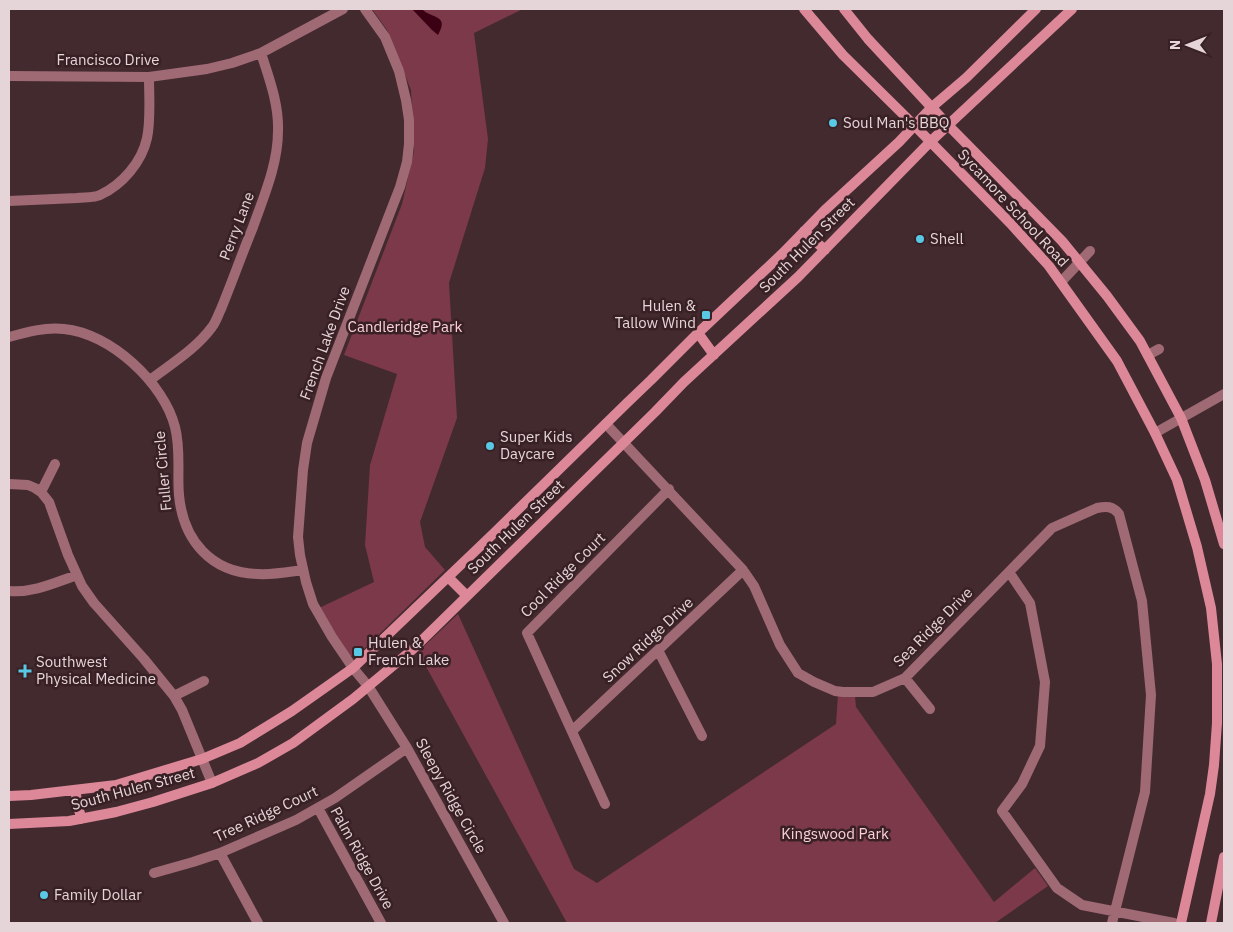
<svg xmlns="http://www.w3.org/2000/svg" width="1233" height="932" font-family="'IBM Plex Sans',sans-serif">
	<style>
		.green { fill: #7b3949 }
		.water { fill: #3b0014 }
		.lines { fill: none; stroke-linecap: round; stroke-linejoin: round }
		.street { stroke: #9f6a74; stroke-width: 10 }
		.secondary { stroke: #dc8899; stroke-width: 10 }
		.poi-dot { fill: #59c8e4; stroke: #382025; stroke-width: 2 }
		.labels { text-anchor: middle; stroke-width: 5; stroke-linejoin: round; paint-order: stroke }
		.street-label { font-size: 15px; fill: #e6d5d8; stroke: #382025 }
		.poi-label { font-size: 15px; fill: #e6d5d8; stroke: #382025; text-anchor: start }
		.park-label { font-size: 15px; fill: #fcd1d8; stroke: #382025 }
	</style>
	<rect width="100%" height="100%" fill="#432a2f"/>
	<path class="green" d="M 372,9 L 523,9 L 474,33 L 488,139 L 485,168 L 449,283 L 457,418 L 420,522 L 425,547 L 445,570 L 357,656 L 349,656 L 319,608 L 374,582 L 365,545 L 370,465 L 397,374 L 344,355 L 402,204 L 414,151 L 411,90 L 387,30 Z
		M 458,614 L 574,869 L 597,883 L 836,724 L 838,694 L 855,696 L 856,707 L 994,902 L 1035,868 L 1048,886 L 995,923 L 567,923 L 418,652 Z"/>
	<path class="water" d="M 412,9 L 422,9 C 431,19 450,14 438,35 L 432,30 Z"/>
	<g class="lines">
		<path class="street" d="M 365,9 L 385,37 L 399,71 L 406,100 L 409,120 L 409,144 L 407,162 L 400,187 L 326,378 L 307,443 L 303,470 L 298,537 L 300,555 L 306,582 L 313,604 L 332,637 L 353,668 L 368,686 L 407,748 L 504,923
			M 9,76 L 149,77 L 207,69 L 232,63 L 261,53 L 343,9
			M 9,201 C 32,200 54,199 77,198 C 84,197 94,198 100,195 C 122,185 142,162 147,138 C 151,120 149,96 149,77
			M 1061,282 L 1090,251
			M 9,337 C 27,332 45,327 64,329 C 110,333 164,383 175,427 C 181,450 177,472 179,495 C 183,540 211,573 258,574 C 273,575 288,572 303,570
			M 1148,355 L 1159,349
			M 150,380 C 171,364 196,349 212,327 C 216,322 218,315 221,309 C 232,282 242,254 253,227 C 264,196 278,164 278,131 C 279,104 269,78 261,53
			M 606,424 L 743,570 L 754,586 L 780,645 L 798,673 L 814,682 L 835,691 L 843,692 L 873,692 L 905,678 L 1052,528 L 1097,508 C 1106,506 1113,506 1119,514 L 1142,601 L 1151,695 L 1145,792 L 1112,923
			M 1155,433 L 1224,394
			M 9,484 L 28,485 L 35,488 L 41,492 L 49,502 L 68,555 L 82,586 L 94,603 L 144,659 L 174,696 L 182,710 L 212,783
			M 41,492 L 55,464
			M 1009,572 L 1030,603 L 1045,682 L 1040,746 L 1022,784 L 1002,811 L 1057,888 L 1082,905 L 1174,923
			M 9,591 C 33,593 54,583 77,575
			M 658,650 L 702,736
			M 905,678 L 930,709
			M 174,696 L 204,681
			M 572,731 L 743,570
			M 605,804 L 527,633 L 669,489
			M 318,808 L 381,923
			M 220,853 L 258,923
			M 154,873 L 193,862 L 220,853 L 296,820 L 335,798 L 407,748"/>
		<path class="secondary" d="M 804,9 L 843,55 L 915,126 L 1010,223 L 1049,266 L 1117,361 L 1155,433 L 1177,480 L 1197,547 L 1211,608 L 1217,664 L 1217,723 L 1214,765 L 1210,794 L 1181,923
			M 844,9 L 868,39 L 948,125 L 1062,241 L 1107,296 L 1140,341 L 1181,418 L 1205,480 L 1224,544
			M 804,231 L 825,250
			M 698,333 L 714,355
			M 448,577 L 467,596
			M 75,790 L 81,819
			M 9,796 L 31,795 L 116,785 L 202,759 L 240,743 L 292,711 L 353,668 L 493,534 L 628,402 L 651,380 L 698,333 L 783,253 L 825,210 L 899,142 L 932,107 L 966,78 L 1036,9
			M 9,824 L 69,821 L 116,812 L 153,802 L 212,783 L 258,763 L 293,743 L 353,699 L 412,650 L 655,412 L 684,382 L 798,277 L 930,142 L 1072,9
			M 1211,923 L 1224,857"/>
	</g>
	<g class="poi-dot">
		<circle cx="833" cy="123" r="5"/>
		<circle cx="920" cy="239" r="5"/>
		<rect x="701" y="310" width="10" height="10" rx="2.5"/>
		<circle cx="490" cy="446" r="5"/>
		<rect x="353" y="647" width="10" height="10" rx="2.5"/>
		<path d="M22.5 663.5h5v5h5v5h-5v5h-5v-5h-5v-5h5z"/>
		<circle cx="44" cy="895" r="5"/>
	</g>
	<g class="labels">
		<g class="street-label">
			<text x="108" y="65">Francisco Drive</text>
			<text transform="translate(1013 208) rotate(47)" y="5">Sycamore School Road</text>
			<text transform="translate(237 226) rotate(-69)" y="5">Perry Lane</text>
			<text transform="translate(807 245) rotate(-45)" y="5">South Hulen Street</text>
			<text transform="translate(325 343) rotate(-70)" y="5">French Lake Drive</text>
			<text transform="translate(163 471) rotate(-95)" y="5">Fuller Circle</text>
			<text transform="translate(516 527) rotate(-44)" y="5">South Hulen Street</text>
			<text transform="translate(563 575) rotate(-45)" y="5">Cool Ridge Court</text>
			<text transform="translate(933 627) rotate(-45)" y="5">Sea Ridge Drive</text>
			<text transform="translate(648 640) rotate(-43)" y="5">Snow Ridge Drive</text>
			<text transform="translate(133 789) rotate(-15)" y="5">South Hulen Street</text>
			<text transform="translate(451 796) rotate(61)" y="5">Sleepy Ridge Circle</text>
			<text transform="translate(266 814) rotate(-25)" y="5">Tree Ridge Court</text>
			<text transform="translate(362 858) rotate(61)" y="5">Palm Ridge Drive</text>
		</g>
		<g class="poi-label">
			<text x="843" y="128">Soul Man's BBQ</text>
			<text x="930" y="244">Shell</text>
			<text x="696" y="311" text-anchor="end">Hulen &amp;<tspan x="696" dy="17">Tallow Wind</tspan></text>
			<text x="500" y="442">Super Kids<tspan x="500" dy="17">Daycare</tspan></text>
			<text x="368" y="648">Hulen &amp;<tspan x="368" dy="17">French Lake</tspan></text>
			<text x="36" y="667">Southwest<tspan x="36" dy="17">Physical Medicine</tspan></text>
			<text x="54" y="900">Family Dollar</text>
		</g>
		<g class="park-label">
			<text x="405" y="332">Candleridge Park</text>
			<text x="835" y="839">Kingswood Park</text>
		</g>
	</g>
	<rect width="1233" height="932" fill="none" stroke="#e6d5d8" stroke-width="20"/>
	<g transform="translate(1188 45) rotate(270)" stroke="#382025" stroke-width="4" paint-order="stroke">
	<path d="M0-4L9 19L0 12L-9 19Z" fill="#e6d5d8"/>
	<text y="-8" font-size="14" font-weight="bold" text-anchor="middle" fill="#e6d5d8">N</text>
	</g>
</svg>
